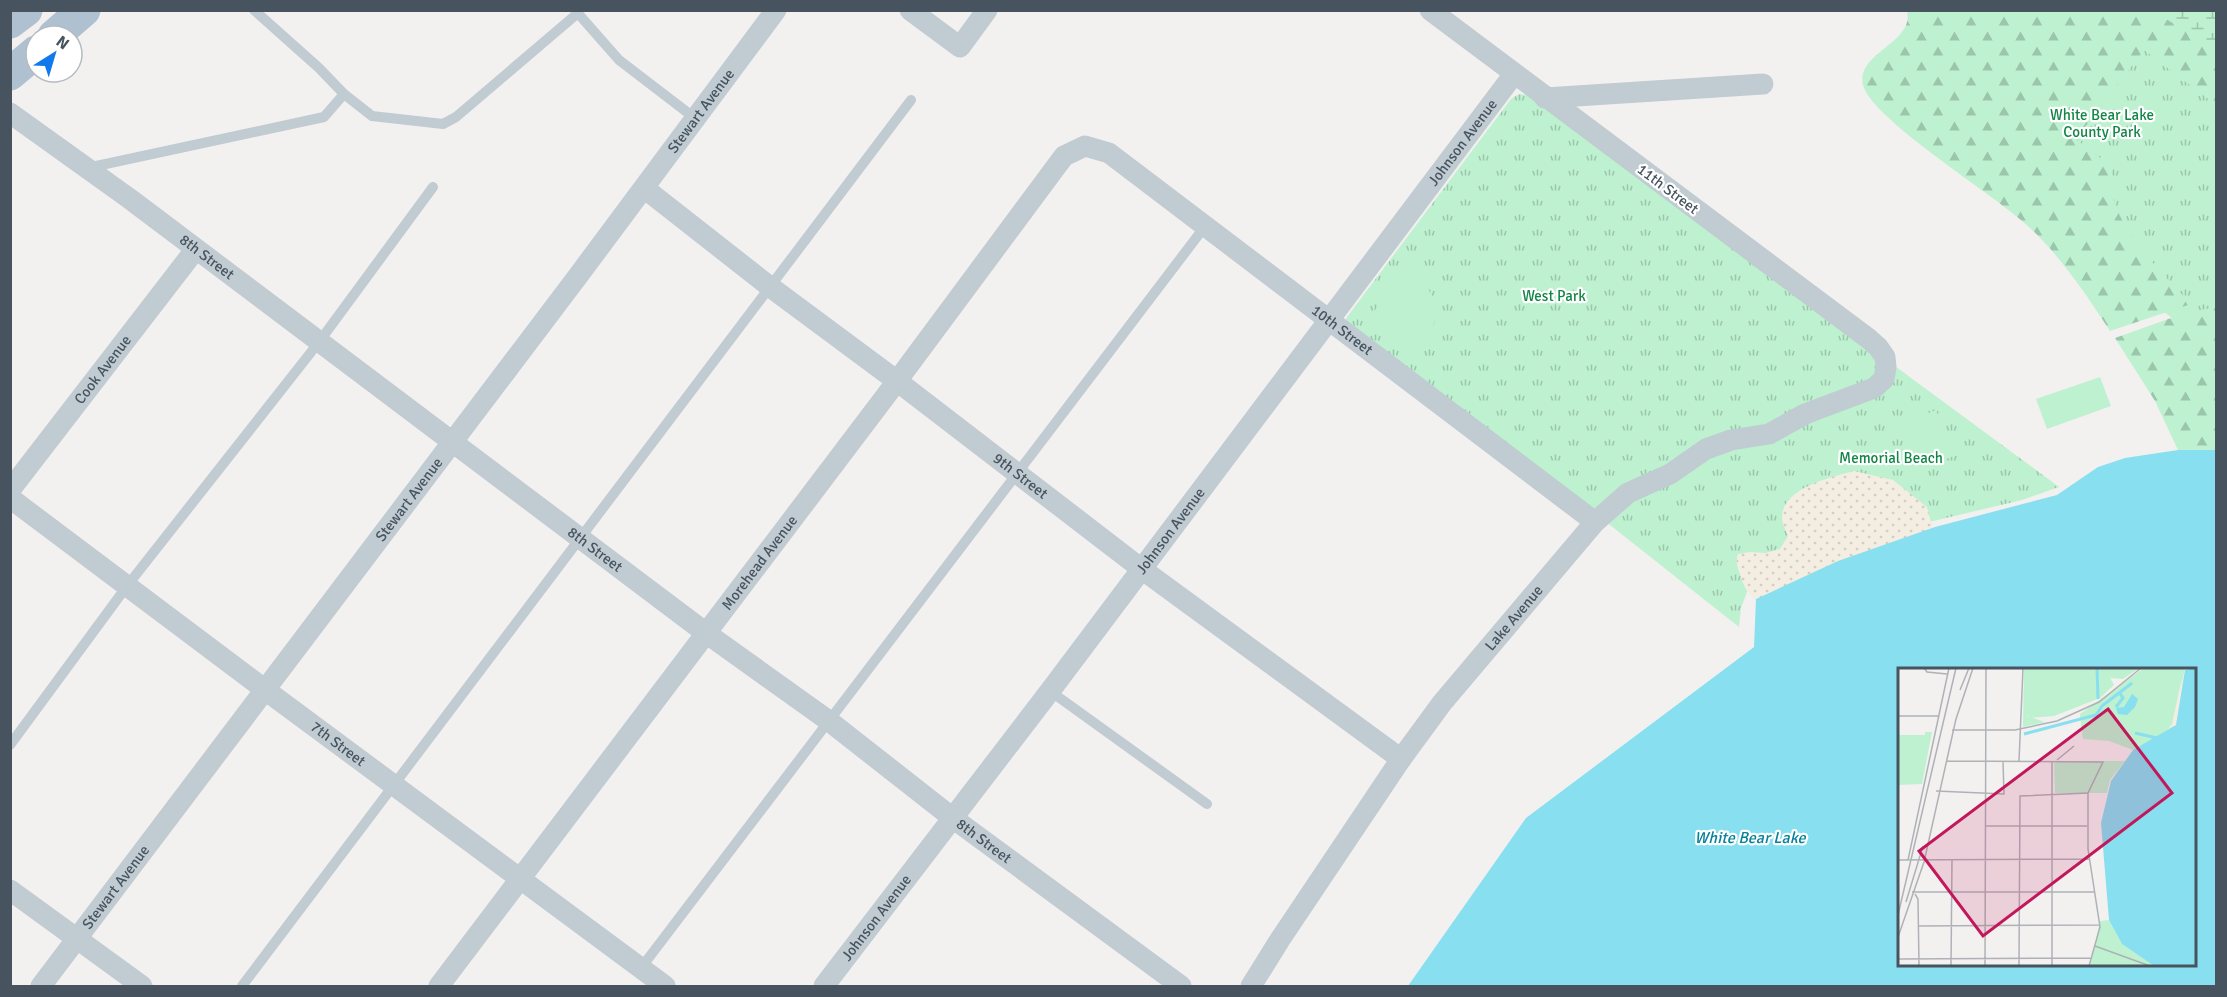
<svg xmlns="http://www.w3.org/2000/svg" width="2227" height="997" font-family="Signika,sans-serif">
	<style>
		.grass { fill: url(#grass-tufts) }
		.forest { fill: url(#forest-firs) }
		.wetland { fill: url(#wetland-marsh) }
		.sand { fill: url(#sand-dots) }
		.pitch { fill: #bdf1cf }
		.water { fill: #88dff0; fill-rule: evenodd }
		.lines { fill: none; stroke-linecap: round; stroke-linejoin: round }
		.lane { stroke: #c0cbd2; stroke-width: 10 }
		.street { stroke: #c0cbd2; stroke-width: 21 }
		.primary { stroke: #afc1d0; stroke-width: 33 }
		.labels { text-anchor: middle; stroke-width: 4.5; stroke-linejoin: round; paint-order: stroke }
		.street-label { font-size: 15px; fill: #47545f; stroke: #fff }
		.park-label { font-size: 15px; fill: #138547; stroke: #fff }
		.water-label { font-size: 16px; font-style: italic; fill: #08819b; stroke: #fff }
		.inset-river { fill: none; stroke: #88dff0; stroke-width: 3 }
		.inset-road { fill: none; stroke: #aeb2b6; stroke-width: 1.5 }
		.view { fill: #c2185b; fill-opacity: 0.15; stroke: #c2185b; stroke-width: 3 }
		.inset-edge { fill: none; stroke: #47545f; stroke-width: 3 }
	</style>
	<defs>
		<pattern id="grass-tufts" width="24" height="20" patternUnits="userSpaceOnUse" patternTransform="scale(1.5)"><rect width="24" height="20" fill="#bdf1cf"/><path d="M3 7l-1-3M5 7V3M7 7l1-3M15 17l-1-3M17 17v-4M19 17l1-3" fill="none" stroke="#9bc6ab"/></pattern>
		<pattern id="forest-firs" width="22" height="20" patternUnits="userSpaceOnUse" patternTransform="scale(1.5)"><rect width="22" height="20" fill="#bdf1cf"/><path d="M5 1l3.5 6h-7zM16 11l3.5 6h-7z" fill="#9bc6ab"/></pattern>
		<pattern id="wetland-marsh" width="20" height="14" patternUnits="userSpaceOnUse" patternTransform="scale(1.5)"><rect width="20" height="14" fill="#bdf1cf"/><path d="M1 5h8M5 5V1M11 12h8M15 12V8" fill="none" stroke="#9bc6ab"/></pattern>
		<pattern id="sand-dots" width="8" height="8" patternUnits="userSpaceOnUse" patternTransform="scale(1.5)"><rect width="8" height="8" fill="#f4ede1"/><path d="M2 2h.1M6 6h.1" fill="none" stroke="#d3cdc3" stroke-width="1.8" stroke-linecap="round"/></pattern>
	</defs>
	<rect width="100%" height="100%" fill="#f3f0f0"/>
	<path class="grass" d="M 1924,11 L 2216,11 L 2216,351 L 1866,88 Z
		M 1519,94 L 1527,95 L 2059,487 L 2022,500 L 1929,522 L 1748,589 L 1741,608 L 1739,627 L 1586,506 L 1345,322 L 1347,317 L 1511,99 Z"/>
	<path class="forest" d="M 1907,11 L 2154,11 L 2190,34 L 2216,56 L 2216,105 L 2144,50 L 2076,139 L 2113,168 C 2099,215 2162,272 2191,304 L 2110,331 C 2086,294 2061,257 2029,227 C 1997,196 1872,120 1863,85 C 1855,53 1915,43 1907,11 Z
		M 2216,307 L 2216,450 L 2178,450 L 2155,401 L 2115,338 L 2185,313 Z"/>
	<path class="wetland" d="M 2154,11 L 2216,11 L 2216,56 L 2190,34 Z"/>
	<path class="sand" d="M 1854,471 L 1893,480 L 1927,507 L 1933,530 L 1771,611 C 1756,601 1746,595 1741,577 C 1738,567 1735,564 1738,554 L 1750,552 L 1765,553 L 1780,549 L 1788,536 C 1786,531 1782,523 1782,518 C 1781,488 1832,477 1854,471 Z"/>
	<path class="pitch" d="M 1407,265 C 1438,289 1444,319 1421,352 L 1376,317 L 1375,310 Z
		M 2100,377 L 2111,406 L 2047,429 L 2036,399 Z
		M 1936,410 L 1954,456 L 1925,467 L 1907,422 Z"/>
	<path class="water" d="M 2178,450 L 2216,450 L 2216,986 L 1408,986 L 1526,818 L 1754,647 L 1756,599 L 1838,561 L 1935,527 L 2057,495 L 2098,467 L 2125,458 ZM 1900,670 L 2196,670 L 2196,966 L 1900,966 Z"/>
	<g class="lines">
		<path class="lane" d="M 254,10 L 319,68 L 344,94 L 372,116 L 443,124 L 456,117 L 578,13
			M 575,10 L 619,60 L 696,119
			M 87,168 L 324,117 L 344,94
			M 1050,691 L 1207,804
			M 10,745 L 127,586 L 319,342 L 433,187
			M 641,968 L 1206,225
			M 242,986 L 911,100"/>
		<g class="street">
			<path d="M 910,10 L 960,47 L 987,10"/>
			<path d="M 1545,98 L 1763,84"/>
			<path id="s1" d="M 10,113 L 130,199 L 706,633 L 829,721 L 954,819 L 1181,986"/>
			<path id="s2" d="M 644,188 L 769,286 L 897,381 L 1143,570 L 1401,759"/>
			<path id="s3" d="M 10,490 L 195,250"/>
			<path id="s4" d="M 10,498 L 264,689 L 665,986"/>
			<path d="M 10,890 L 142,986"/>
			<path id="s5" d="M 41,986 L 578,276 L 776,10"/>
			<path id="s6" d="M 439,986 L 897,381 L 1064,156 L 1085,146 L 1109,153 L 1595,522"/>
			<path id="s7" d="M 824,986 L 1050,691 L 1514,74"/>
			<path id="s8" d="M 1251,986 L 1281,938 L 1401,759 L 1442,703 L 1595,522 L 1628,493 L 1670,474 L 1706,449 L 1731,440 L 1769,434 L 1805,414 L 1874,388 L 1884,379 L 1886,367 L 1885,357 L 1878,347 L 1869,339 L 1430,10"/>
		</g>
		<path class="primary" d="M 10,22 L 26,10
			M 54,36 L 84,10
			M 10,74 L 36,52"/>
	</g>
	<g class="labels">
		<g class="street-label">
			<text dy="5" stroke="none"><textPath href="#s5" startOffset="1096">Stewart Avenue</textPath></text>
			<text dy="5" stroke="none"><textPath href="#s7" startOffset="1058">Johnson Avenue</textPath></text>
			<text transform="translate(1668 189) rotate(37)" y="5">11th Street</text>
			<text dy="5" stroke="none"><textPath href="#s1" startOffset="244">8th Street</textPath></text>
			<text dy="5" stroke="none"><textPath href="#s6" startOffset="1380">10th Street</textPath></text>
			<text dy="5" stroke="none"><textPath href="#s3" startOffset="152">Cook Avenue</textPath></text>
			<text dy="5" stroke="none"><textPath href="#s2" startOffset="474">9th Street</textPath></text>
			<text dy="5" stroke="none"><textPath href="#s5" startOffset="610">Stewart Avenue</textPath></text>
			<text dy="5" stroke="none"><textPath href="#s7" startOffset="572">Johnson Avenue</textPath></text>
			<text dy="5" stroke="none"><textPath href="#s1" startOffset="730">8th Street</textPath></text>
			<text dy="5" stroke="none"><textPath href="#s6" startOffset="531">Morehead Avenue</textPath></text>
			<text dy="5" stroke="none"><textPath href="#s8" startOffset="453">Lake Avenue</textPath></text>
			<text dy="5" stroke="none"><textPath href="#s4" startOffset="410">7th Street</textPath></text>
			<text dy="5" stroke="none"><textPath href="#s1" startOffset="1216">8th Street</textPath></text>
			<text dy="5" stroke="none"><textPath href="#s5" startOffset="124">Stewart Avenue</textPath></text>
			<text dy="5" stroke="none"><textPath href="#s7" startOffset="86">Johnson Avenue</textPath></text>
		</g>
		<g class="park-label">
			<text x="2102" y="120">White Bear Lake<tspan x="2102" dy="17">County Park</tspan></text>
			<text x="1554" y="301">West Park</text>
			<text x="1891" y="463">Memorial Beach</text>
		</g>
		<g class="water-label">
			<text x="1750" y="843">White Bear Lake</text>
		</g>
	</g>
	<g transform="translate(1898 668)">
		<rect width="298" height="298" fill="#f3f0f0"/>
		<path d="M 246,0 L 287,0 L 275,60 L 257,71 L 185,71 L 182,46 ZM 164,93 L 227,93 L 212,112 L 209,125 L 157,125 L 156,95 ZM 211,252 L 224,276 L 256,298 L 192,298 L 202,253 Z" fill="#bdf1cf"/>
		<path d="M 126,0 L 132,0 L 133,8 L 129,48 L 147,54 L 125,59 ZM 207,0 L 241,0 L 225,11 L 212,10 ZM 233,12 L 248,25 L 242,41 L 233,54 L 230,50 L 206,50 L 206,62 L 227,69 L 235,64 L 240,70 L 257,71 L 235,82 L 211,73 L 185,71 L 182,46 L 226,47 L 236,41 L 239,24 ZM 27,64 L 34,64 L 24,116 L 0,117 L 0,67 L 27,67 Z" fill="#bdf1cf"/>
		<path d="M 132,0 L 207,0 L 216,17 L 202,30 L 156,48 L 132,50 L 127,45 ZM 231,15 L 237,17 L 240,31 L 238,26 L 234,27 L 226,39 L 218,39 L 222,47 L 188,46 Z" fill="#bdf1cf"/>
		<path d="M 284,9 L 279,55 L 268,64 L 274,56 Z" fill="#f4ede1"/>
		<path d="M 298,0 L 298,298 L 256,298 L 224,276 L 211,252 L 203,155 L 213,113 L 235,82 L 278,57 L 287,2 ZM 234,26 L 240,31 L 237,39 L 229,47 L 220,46 L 218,40 L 226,39 Z" fill="#88dff0"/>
		<path class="inset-river" d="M 199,0 L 200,31M 204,38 L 234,15M 218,39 L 225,30 L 221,24M 237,65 L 259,70M 126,66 L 198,47 L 204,38"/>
		<path class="inset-road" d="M 26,0 L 29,4 L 49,6M 62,22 L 71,0M 0,48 L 40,48M 54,62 L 117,62 L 159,53 L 201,34 L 243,0M 159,92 L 176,78M 48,93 L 205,94 L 190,125 L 190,181 L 202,259 L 191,298M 121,93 L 125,0M 38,123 L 106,126 L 105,93M 88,158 L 189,158M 0,192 L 191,191M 10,192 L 51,0M 14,224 L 196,224M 17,226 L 20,231 L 21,298M 8,234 L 25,178M 0,247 L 58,0M 21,258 L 201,257M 0,269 L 26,194 L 58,51 L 75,0M 197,278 L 252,298M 0,291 L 193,290M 53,298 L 54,192M 87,298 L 88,0M 121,298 L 122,128 L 190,125M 154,298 L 154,93"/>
		<path class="view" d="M 210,41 L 274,125 L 85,268 L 21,183 Z"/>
		<rect width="298" height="298" class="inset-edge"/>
	</g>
	<rect width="2227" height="997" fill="none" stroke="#47545f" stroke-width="24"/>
	<g transform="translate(54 54) rotate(37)"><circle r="28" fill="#ffffff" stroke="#b5bbbf" stroke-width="1.5"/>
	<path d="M0-4.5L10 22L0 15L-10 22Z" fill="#1179ec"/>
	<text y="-9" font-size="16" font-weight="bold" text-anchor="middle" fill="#47545f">N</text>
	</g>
</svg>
